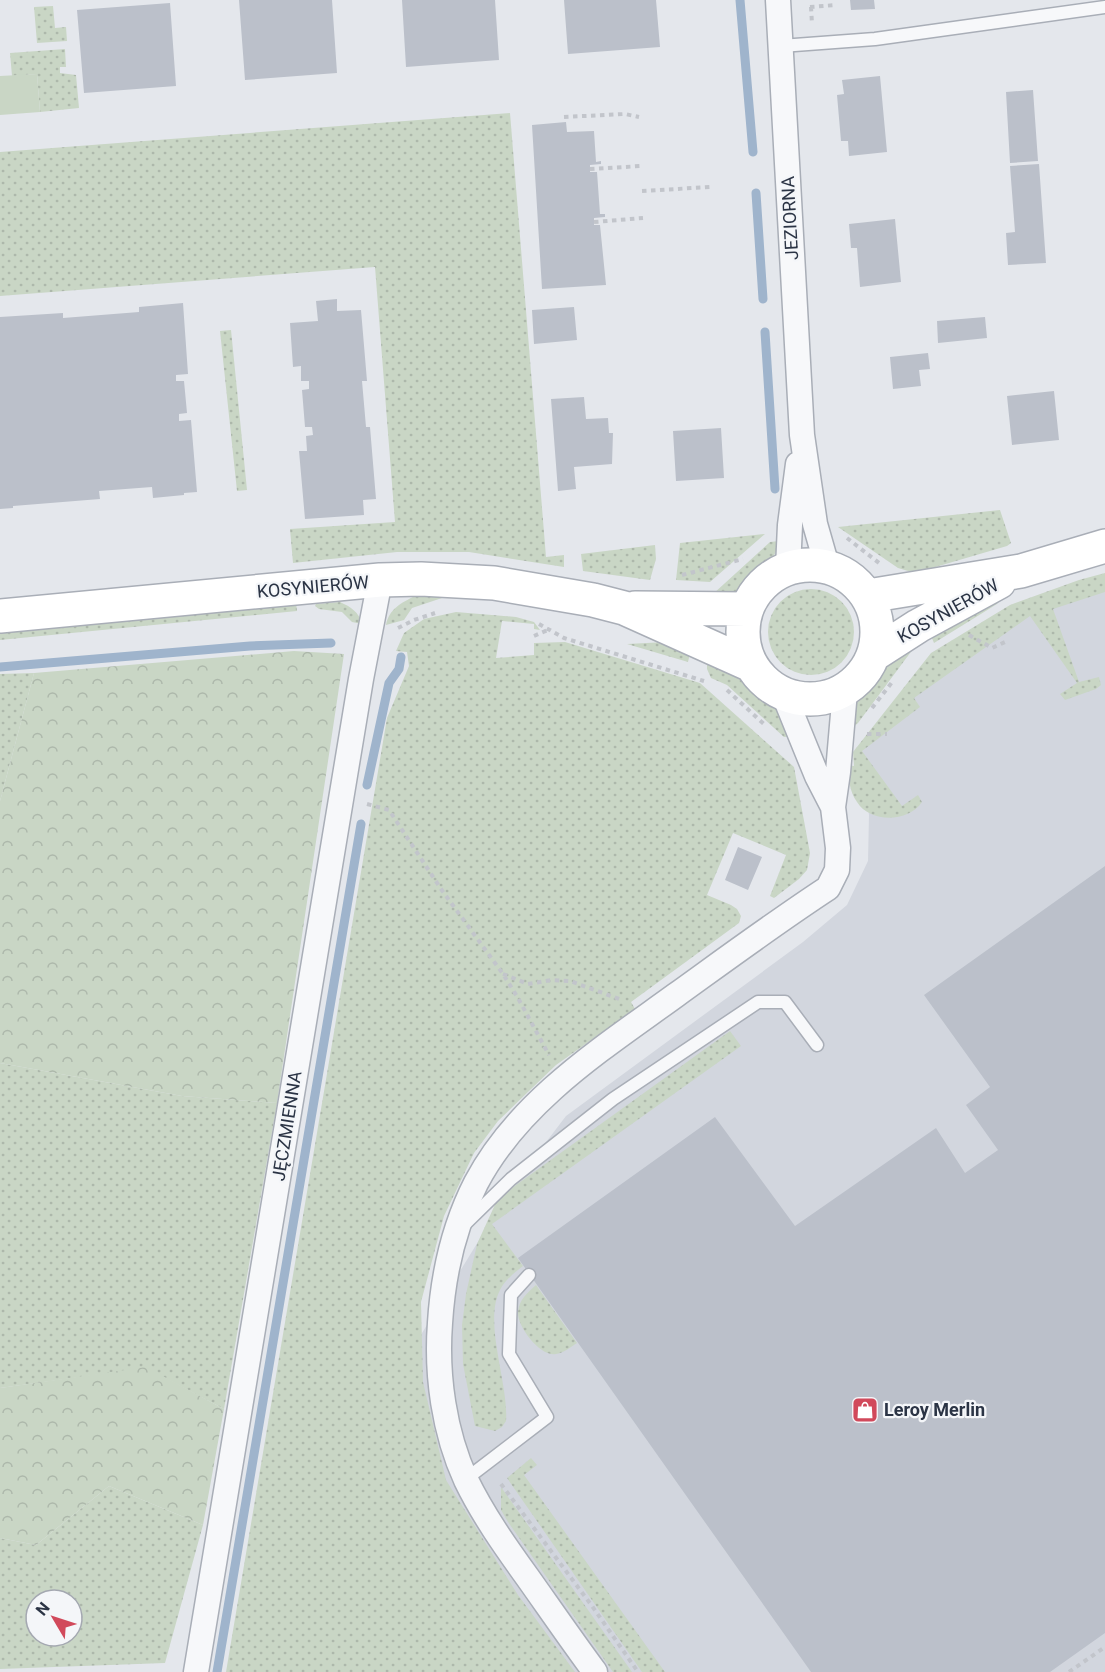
<svg xmlns="http://www.w3.org/2000/svg" width="1105" height="1672" font-family="Roboto,sans-serif">
	<style>
		.built { fill: #d2d6de }
		.grass { fill: url(#grass-dots); fill-rule: evenodd }
		.forest { fill: url(#forest-crowns) }
		.park { fill: #c9d6c5 }
		.lines { fill: none; stroke-linecap: round; stroke-linejoin: round }
		.stream { stroke: #9fb4cc; stroke-width: 9 }
		.building { fill: #bbc0ca }
		.service-casing { stroke: #a9aeb7; stroke-width: 15 }
		.minor-casing { stroke: #a9aeb7; stroke-width: 27 }
		.secondary-casing { stroke: #a9aeb7; stroke-width: 36 }
		.path { stroke: #c2c5cb; stroke-width: 4; stroke-dasharray: 4.5 4.5; stroke-linecap: butt }
		.service { stroke: #f7f8fa; stroke-width: 12 }
		.minor { stroke: #f7f8fa; stroke-width: 24 }
		.secondary { stroke: #fff; stroke-width: 33 }
		.labels { text-anchor: middle; stroke-width: 4.5; stroke-linejoin: round; paint-order: stroke }
		.street-label { font-size: 18px; fill: #2b3445; stroke: #f4f6f9 }
		.poi-label { font-size: 18px; font-weight: bold; fill: #2b3445; stroke: #f4f6f9; text-anchor: start }
	</style>
	<defs>
		<pattern id="grass-dots" width="8" height="8" patternUnits="userSpaceOnUse" patternTransform="scale(1.5)"><rect width="8" height="8" fill="#c9d6c5"/><path d="M2 2h.1M6 6h.1" fill="none" stroke="#adb8ab" stroke-width="1.8" stroke-linecap="round"/></pattern>
		<pattern id="forest-crowns" width="20" height="18" patternUnits="userSpaceOnUse" patternTransform="scale(1.5)"><rect width="20" height="18" fill="#c9d6c5"/><path d="M2 6a3 3 0 1 1 6 0M12 15a3 3 0 1 1 6 0" fill="none" stroke="#adb8ab"/></pattern>
	</defs>
	<rect width="100%" height="100%" fill="#e4e7ec"/>
	<path class="built" d="M 1105,581 L 1105,1672 L 235,1672 L 246,1620 L 511,1188 L 566,1116 L 803,942 L 847,905 L 868,861 L 869,815 L 860,749 L 977,636 Z"/>
	<path class="grass" d="M 53,6 L 55,28 L 66,27 L 67,41 L 37,43 L 34,7 Z
		M 65,49 L 66,67 L 60,67 L 60,73 L 76,75 L 79,108 L 40,112 L 37,74 L 12,76 L 10,53 Z
		M 510,113 L 546,557 L 564,555 L 564,567 L 469,552 L 397,552 L 293,563 L 290,529 L 395,522 L 375,267 L 0,296 L 0,152 Z
		M 231,330 L 247,490 L 237,491 L 220,331 Z
		M 1000,510 L 1011,543 L 1007,546 L 915,573 L 898,568 L 838,527 Z
		M 765,534 L 710,582 L 676,580 L 680,543 Z
		M 779,541 C 777,559 754,585 737,591 C 729,594 721,595 713,597 L 713,594 L 770,542 Z
		M 655,545 L 656,559 L 650,580 L 583,571 L 581,554 Z
		M 1105,573 L 1105,592 L 1053,609 L 1079,682 L 1099,677 L 1101,685 L 1096,689 L 1065,700 L 1060,694 L 1077,683 L 1030,616 L 914,698 L 920,707 L 862,751 L 902,806 L 918,795 L 922,802 C 908,823 870,823 857,802 C 849,791 849,778 847,765 L 854,766 L 853,752 L 931,653 L 1010,605 L 1079,580 Z
		M768 632a43 43 0 1 1 86 0a43 43 0 1 1-86 0Z
		M 415,596 L 445,597 L 412,608 L 404,620 L 386,625 C 389,609 401,603 415,596 Z
		M 1000,600 L 997,604 L 934,643 L 929,631 Z
		M 340,602 C 351,607 359,612 362,624 L 352,622 L 342,612 L 319,609 L 315,606 L 316,604 Z
		M 296,603 L 297,611 L 0,640 L 0,631 Z
		M 456,612 L 516,617 L 534,622 L 540,630 L 534,629 L 534,624 L 502,621 L 496,658 L 534,655 L 534,643 L 565,642 L 700,683 L 794,767 L 810,853 L 807,870 L 799,879 L 774,898 L 770,896 L 786,855 L 733,833 L 707,895 L 731,905 L 737,909 L 741,916 L 739,923 L 631,1002 L 635,1009 L 556,1065 L 498,1121 L 474,1153 L 444,1216 L 421,1302 L 423,1382 L 446,1480 L 518,1595 L 575,1672 L 226,1672 L 387,718 L 409,666 L 407,652 L 396,651 L 404,633 L 424,619 Z
		M 666,642 L 691,649 L 688,662 L 627,644 Z
		M 916,645 L 858,723 L 849,731 L 855,705 L 877,683 L 885,666 Z
		M 707,656 L 735,666 L 748,683 L 791,719 L 798,736 L 784,737 L 727,685 L 711,678 L 707,669 Z
		M 34,673 L 0,801 L 0,674 Z
		M 730,1031 L 741,1046 L 492,1224 L 523,1266 C 514,1273 505,1280 500,1290 C 483,1323 509,1384 506,1421 L 502,1427 L 495,1431 L 475,1426 L 463,1364 L 462,1325 L 466,1294 L 477,1244 L 498,1198 Z
		M 0,1063 L 182,1096 L 277,1103 L 224,1409 L 146,1368 L 0,1388 Z
		M 536,1285 L 577,1343 C 571,1347 563,1353 556,1354 C 540,1357 517,1326 518,1312 C 519,1300 527,1293 536,1285 Z
		M 531,1458 L 537,1465 L 524,1475 L 665,1672 L 642,1672 L 507,1478 Z
		M 109,1486 L 203,1525 L 165,1663 L 0,1669 L 0,1538 L 36,1545 ZM 36,1600 L 72,1600 L 72,1636 L 36,1636 Z
		M 501,1487 L 632,1672 L 613,1672 L 508,1522 L 501,1510 Z"/>
	<path class="forest" d="M 294,651 L 344,654 L 277,1103 L 182,1096 L 0,1063 L 0,801 L 34,673 Z
		M 146,1367 L 224,1409 L 203,1525 L 109,1486 L 36,1545 L 0,1538 L 0,1388 Z"/>
	<path class="park" d="M 37,74 L 40,112 L 0,115 L 0,76 Z"/>
	<g class="lines">
		<path class="stream" d="M 740,0 L 753,152
			M 756,193 L 763,299
			M 765,332 L 775,489
			M 0,667 L 250,646 L 331,643
			M 367,785 L 389,683 L 399,669 L 401,657
			M 217,1672 L 361,824"/>
	</g>
	<path class="building" d="M 239,0 L 332,0 L 337,73 L 245,80 Z
		M 402,0 L 495,0 L 499,60 L 406,67 Z
		M 564,0 L 656,0 L 660,47 L 568,54 Z
		M 850,0 L 874,0 L 875,9 L 851,10 Z
		M 170,3 L 176,86 L 84,93 L 77,10 Z
		M 880,76 L 887,152 L 849,156 L 848,141 L 841,141 L 837,95 L 844,94 L 842,80 Z
		M 1033,90 L 1038,161 L 1010,163 L 1006,92 Z
		M 566,122 L 567,132 L 594,131 L 596,162 L 601,161 L 601,164 L 590,165 L 590,172 L 597,172 L 600,214 L 605,214 L 605,217 L 594,218 L 594,225 L 600,225 L 606,285 L 542,289 L 532,125 Z
		M 1039,164 L 1046,263 L 1008,265 L 1006,233 L 1015,232 L 1010,166 Z
		M 895,219 L 901,282 L 860,287 L 857,248 L 851,248 L 849,224 Z
		M 337,299 L 337,311 L 361,310 L 367,381 L 362,381 L 366,427 L 370,427 L 376,499 L 363,500 L 364,515 L 305,519 L 299,451 L 307,451 L 306,436 L 313,435 L 312,427 L 305,427 L 302,390 L 309,389 L 309,381 L 301,381 L 301,366 L 293,367 L 290,323 L 318,321 L 316,301 Z
		M 183,303 L 188,374 L 176,375 L 176,381 L 184,381 L 187,413 L 179,414 L 179,421 L 191,420 L 197,492 L 184,493 L 184,495 L 153,498 L 152,487 L 99,491 L 100,499 L 13,506 L 13,508 L 0,509 L 0,317 L 63,313 L 63,318 L 139,312 L 139,307 Z
		M 574,307 L 577,340 L 534,344 L 532,310 Z
		M 985,317 L 987,338 L 938,343 L 937,321 Z
		M 928,353 L 930,369 L 919,370 L 921,386 L 893,389 L 890,357 Z
		M 1054,391 L 1059,440 L 1012,445 L 1007,396 Z
		M 584,397 L 586,419 L 608,418 L 609,433 L 613,433 L 612,464 L 574,467 L 576,489 L 558,491 L 551,399 Z
		M 721,428 L 724,478 L 676,481 L 673,431 Z
		M 738,847 L 762,857 L 748,890 L 725,880 Z
		M 1105,866 L 1105,1633 L 1050,1672 L 811,1672 L 518,1258 L 715,1117 L 795,1226 L 936,1128 L 965,1173 L 998,1150 L 966,1105 L 990,1087 L 924,995 Z"/>
	<g class="lines">
		<defs>
			<path id="service" d="M 781,46 L 875,39 L 1105,7
				M 465,1224 L 511,1179 L 613,1099 L 758,1002 L 785,1002 L 817,1045
				M 466,1479 L 547,1417 L 509,1354 L 511,1295 L 529,1275"/>
			<path id="minor" d="M 778,0 L 802,435 L 815,524 L 827,566
				M 788,568 L 790,525 L 798,464
				M 784,695 L 817,776 L 833,807
				M 196,1672 L 361,679 L 380,580
				M 595,1672 C 572,1641 550,1609 528,1578 C 505,1546 483,1515 466,1480 C 444,1432 436,1375 440,1323 C 443,1275 454,1226 476,1183 C 519,1101 603,1048 676,995 C 726,959 776,922 828,888 L 837,870 L 838,848 L 833,807 L 838,772 L 845,691"/>
			<path id="secondary" d="M743 632a67 67 0 1 1 134 0a67 67 0 1 1-134 0Z
				M 868,596 L 1021,571 L 1105,546
				M 635,608 L 747,609
				M 0,616 L 380,580 L 421,579 L 494,583 L 593,600 L 624,608 L 751,665
				M 876,653 L 918,626 L 999,582"/>
		</defs>
		<use href="#service" class="service-casing"/>
		<use href="#minor" class="minor-casing"/>
		<use href="#secondary" class="secondary-casing"/>
		<path class="path" d="M 810,7 L 836,5
			M 811,7 L 812,24
			M 564,117 L 625,114 L 639,117
			M 590,169 L 641,166
			M 642,191 L 710,187
			M 594,222 L 643,218
			M 847,538 L 879,563
			M 682,575 L 743,559
			M 539,624 L 564,638 L 704,681
			M 398,628 L 414,620 L 435,613
			M 969,635 L 992,648 L 1005,642
			M 534,636 L 550,629
			M 727,690 L 766,726
			M 872,708 L 893,681
			M 867,734 L 887,734
			M 367,804 L 389,810 L 441,889 L 503,974 L 518,998 L 549,1055
			M 503,974 L 528,984 L 552,980 L 570,981 L 622,1000
			M 501,1484 L 592,1606 L 638,1672
			M 1069,1672 L 1105,1647"/>
		<use href="#service" class="service"/>
		<use href="#minor" class="minor"/>
		<use href="#secondary" class="secondary"/>
	</g>
	<defs>
		<symbol id="shop-square" viewBox="-11 -11 22 22"><rect x="-9" y="-9" width="18" height="18" rx="4" fill="#d1495b" stroke="#f4f6f9"/><path d="M-5-2.5h2.3a2.7 3.5 0 0 1 5.4 0H5L5.5 6h-11ZM-1.5-2.5h3a1.5 2.3 0 0 0-3 0Z" fill="#fff"/></symbol>
	</defs>
	<g fill-rule="evenodd">
		<use href="#shop-square" x="850" y="1395" width="30" height="30"/>
	</g>
	<g class="labels">
		<g class="street-label">
			<text transform="translate(790 218) rotate(-93)" y="6">JEZIORNA</text>
			<text transform="translate(313 587) rotate(-5)" y="6">KOSYNIERÓW</text>
			<text transform="translate(948 611) rotate(-29)" y="6">KOSYNIERÓW</text>
			<text transform="translate(287 1126) rotate(-81)" y="6">JĘCZMIENNA</text>
		</g>
		<g class="poi-label">
			<text x="884" y="1416">Leroy Merlin</text>
		</g>
	</g>
	<g transform="translate(54 1618) rotate(309)"><circle r="28" fill="#f4f6f9" stroke="#a4a8b1" stroke-width="1.5"/>
	<path d="M0-4.5L10 22L0 15L-10 22Z" fill="#d1495b"/>
	<text y="-9" font-size="16" font-weight="bold" text-anchor="middle" fill="#2b3445">N</text>
	</g>
</svg>
